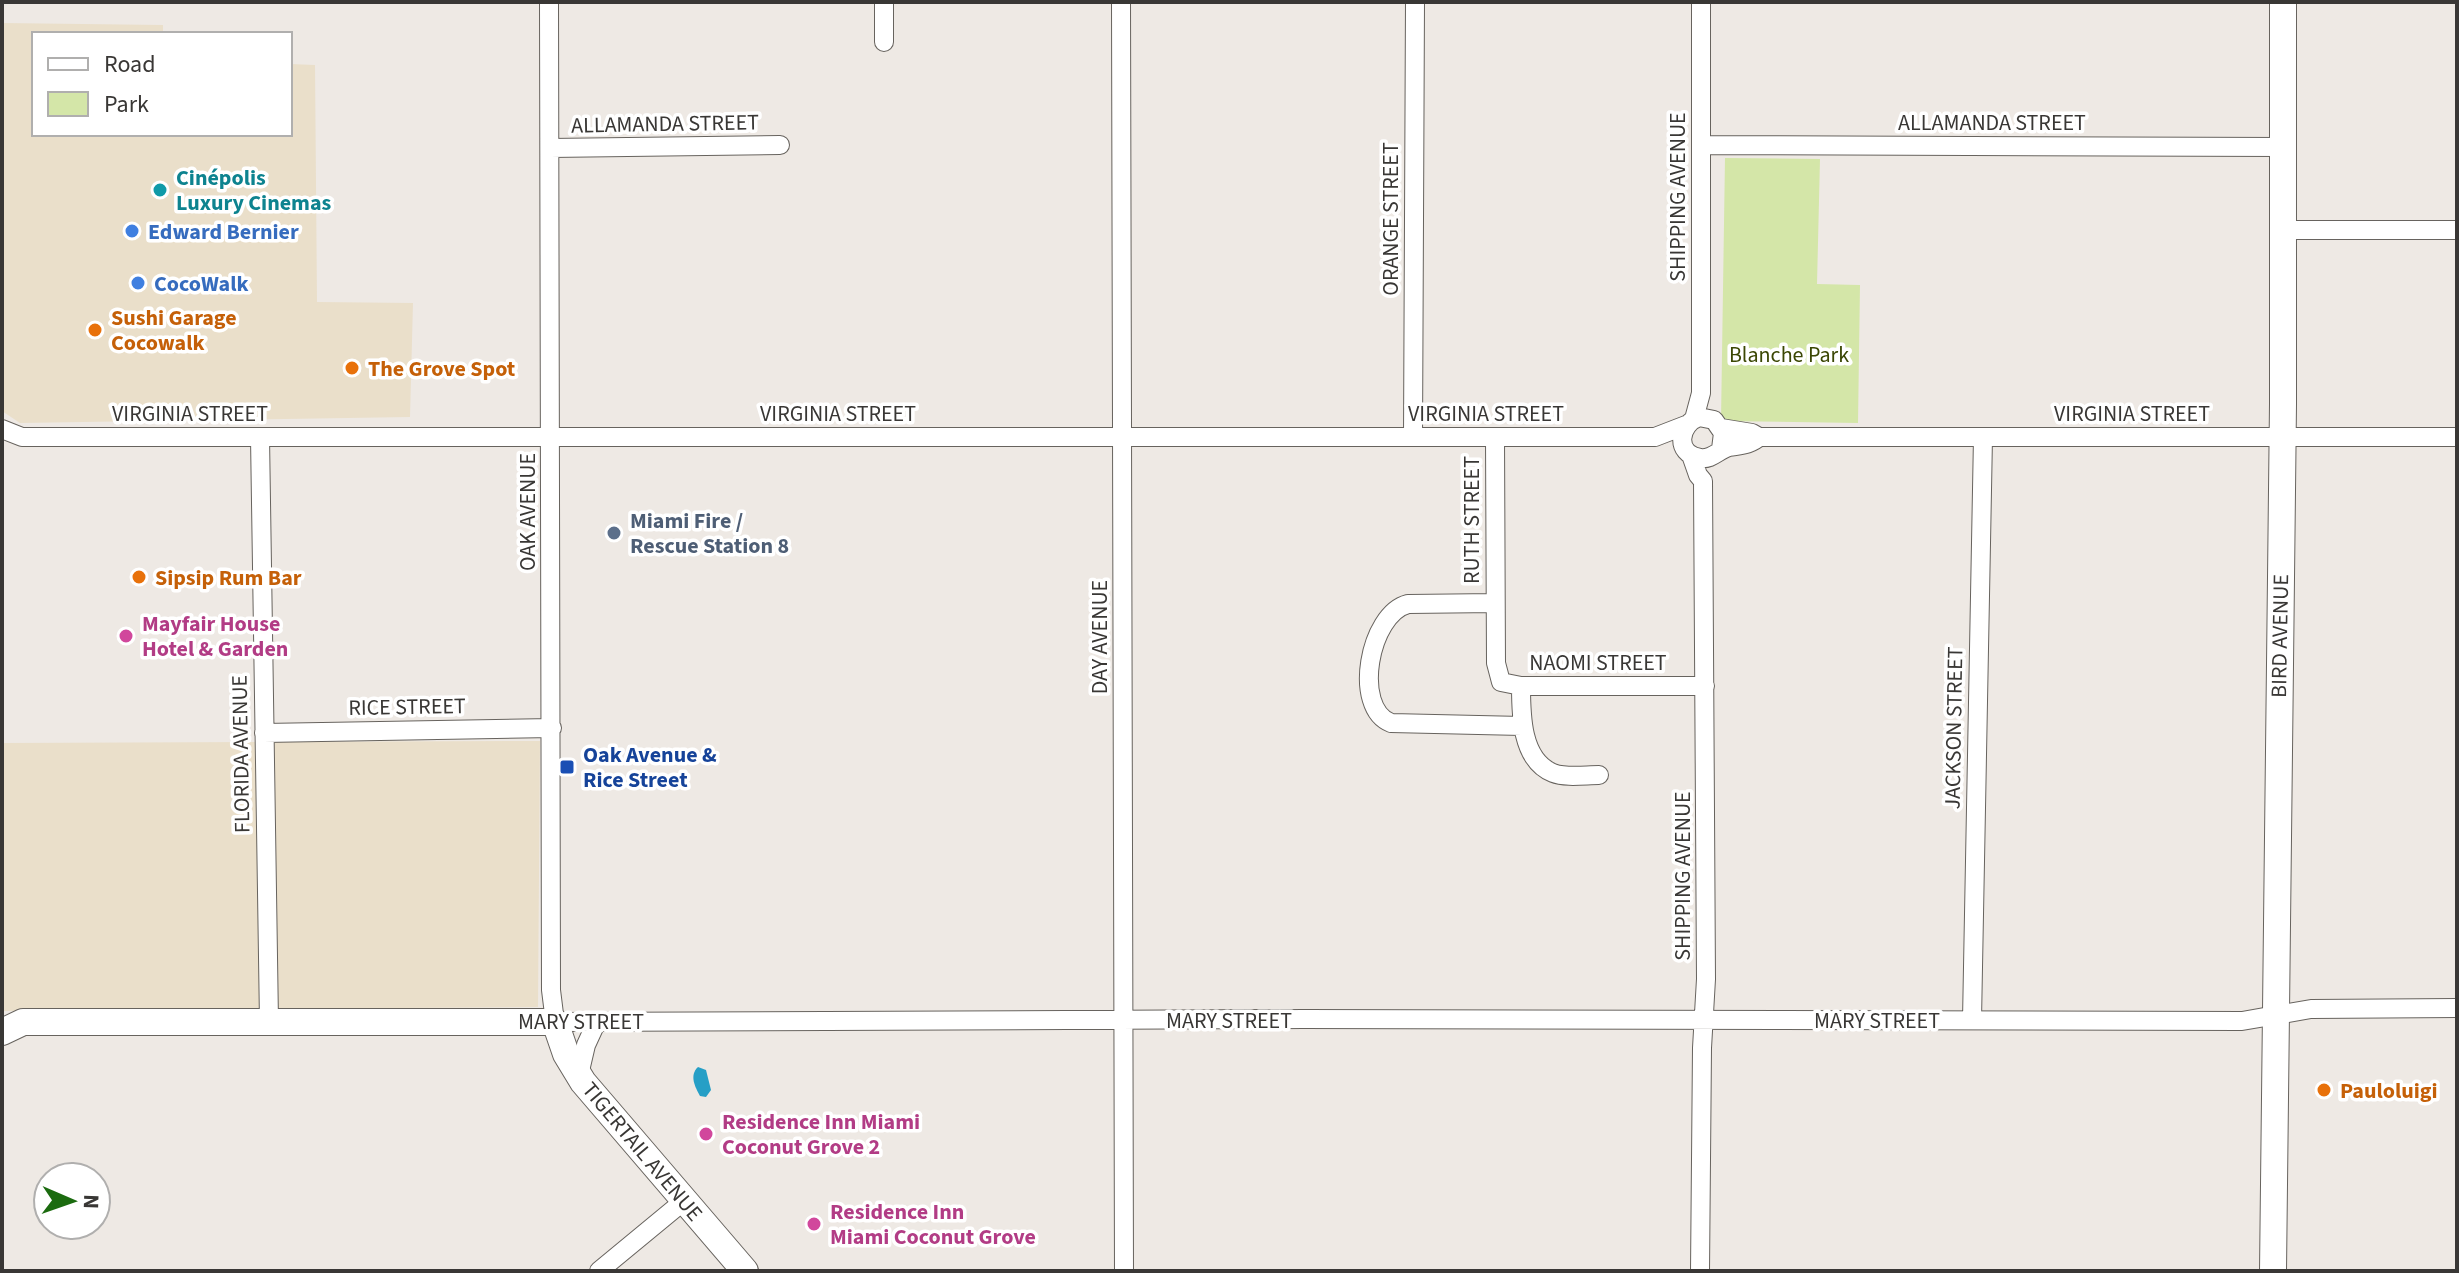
<svg xmlns="http://www.w3.org/2000/svg" width="2459" height="1273" font-family="'Source Sans 3',sans-serif">
	<style>
		.commercial { fill: #eadfca }
		.green { fill: #d4e6a8 }
		.water { fill: #269fc6 }
		.lines { fill: none; stroke-linecap: round; stroke-linejoin: round }
		.street-casing { stroke: #67635e; stroke-width: 20 }
		.secondary-casing { stroke: #67635e; stroke-width: 28 }
		.street { stroke: #fff; stroke-width: 18 }
		.secondary { stroke: #fff; stroke-width: 26 }
		.culture-dot { fill: #0f9aa8; stroke: #fff; stroke-width: 3 }
		.shop-dot { fill: #3f7fe0; stroke: #fff; stroke-width: 3 }
		.food-dot { fill: #e8710a; stroke: #fff; stroke-width: 3 }
		.service-dot { fill: #5c6f8a; stroke: #fff; stroke-width: 3 }
		.hotel-dot { fill: #d1479c; stroke: #fff; stroke-width: 3 }
		.transit-dot { fill: #1a4fb4; stroke: #fff; stroke-width: 3 }
		.labels { text-anchor: middle; stroke-width: 7; stroke-linejoin: round; paint-order: stroke }
		.street-label { font-size: 22px; fill: #393735; stroke: #fff }
		.culture-label { font-size: 22px; font-weight: bold; fill: #0d838f; stroke: #fff; text-anchor: start }
		.shop-label { font-size: 22px; font-weight: bold; fill: #366cbe; stroke: #fff; text-anchor: start }
		.food-label { font-size: 22px; font-weight: bold; fill: #c56008; stroke: #fff; text-anchor: start }
		.park-label { font-size: 22px; fill: #3b4704; stroke: #fff }
		.service-label { font-size: 22px; font-weight: bold; fill: #4e5e75; stroke: #fff; text-anchor: start }
		.hotel-label { font-size: 22px; font-weight: bold; fill: #b23c85; stroke: #fff; text-anchor: start }
		.transit-label { font-size: 22px; font-weight: bold; fill: #164399; stroke: #fff; text-anchor: start }
	</style>
	<rect width="100%" height="100%" fill="#eee9e4"/>
	<path class="commercial" d="M 2,23 L 163,25 L 163,34 L 34,34 L 34,134 L 290,134 L 290,64 L 315,65 L 317,302 L 413,303 L 410,417 L 20,423 L 2,411 Z
		M 540,741 L 538,1007 L 2,1011 L 2,743 Z"/>
	<path class="green" d="M 1725,158 L 1820,159 L 1817,284 L 1860,285 L 1858,423 L 1721,421 Z"/>
	<path class="water" d="M 698,1067 L 706,1070 L 711,1090 L 706,1097 L 700,1096 C 695,1087 689,1075 698,1067 Z"/>
	<g class="lines">
		<defs>
			<path id="street" d="M 549,2 L 551,990 L 555,1022 L 1303,1019 L 2242,1021 L 2311,1009 L 2457,1008
				M 1121,2 L 1124,1271
				M 884,42 L 884,2
				M 1701,145 L 2283,147
				M 550,148 L 780,145
				M 2282,230 L 2457,230
				M 1694,419 L 1701,393 L 1701,2
				M 1721,428 L 1752,433 L 1759,437 L 2457,437
				M 2,429 L 22,437 L 1655,437 L 1686,425
				M 260,437 L 269,1022
				M 1413,437 L 1415,2
				M 1495,437 L 1496,663 L 1501,682 L 1521,686 L 1705,686
				M 1721,449 L 1723,433 L 1714,420 L 1699,417 C 1679,424 1674,454 1700,458 C 1712,460 1718,450 1729,447 C 1740,445 1751,445 1759,437
				M 1691,455 L 1698,475 L 1703,481 L 1706,979 L 1702,1048 L 1700,1271
				M 1495,603 L 1408,604 C 1369,614 1352,708 1391,723 L 1522,726
				M 1521,686 C 1521,714 1521,760 1553,773 C 1566,778 1585,775 1599,775
				M 264,733 L 552,728
				M 1972,1020 L 1983,437
				M 579,1075 L 586,1045 L 597,1021
				M 599,1271 L 685,1200"/>
			<path id="secondary" d="M 2,1032 L 23,1022 L 555,1022 L 566,1054 L 583,1082 L 745,1271
				M 2273,1271 L 2283,404 L 2283,2"/>
		</defs>
		<use href="#street" class="street-casing"/>
		<use href="#secondary" class="secondary-casing"/>
		<use href="#street" class="street"/>
		<use href="#secondary" class="secondary"/>
	</g>
	<circle class="culture-dot" cx="160" cy="190" r="8"/>
	<g class="shop-dot">
		<circle cx="132" cy="231" r="8"/>
		<circle cx="138" cy="283" r="8"/>
	</g>
	<g class="food-dot">
		<circle cx="95" cy="330" r="8"/>
		<circle cx="352" cy="368" r="8"/>
		<circle cx="139" cy="577" r="8"/>
		<circle cx="2324" cy="1090" r="8"/>
	</g>
	<circle class="service-dot" cx="614" cy="533" r="8"/>
	<g class="hotel-dot">
		<circle cx="126" cy="636" r="8"/>
		<circle cx="706" cy="1134" r="8"/>
		<circle cx="814" cy="1224" r="8"/>
	</g>
	<rect class="transit-dot" x="559" y="759" width="16" height="16" rx="4"/>
	<g class="labels">
		<g class="street-label">
			<text x="1992" y="130">ALLAMANDA STREET</text>
			<text transform="translate(665 123) rotate(-1)" y="8">ALLAMANDA STREET</text>
			<text transform="translate(1677 197) rotate(-90)" y="8">SHIPPING AVENUE</text>
			<text transform="translate(1390 219) rotate(-90)" y="8">ORANGE STREET</text>
			<text x="190" y="421">VIRGINIA STREET</text>
			<text x="838" y="421">VIRGINIA STREET</text>
			<text x="1486" y="421">VIRGINIA STREET</text>
			<text x="2132" y="421">VIRGINIA STREET</text>
			<text transform="translate(527 512) rotate(-90)" y="8">OAK AVENUE</text>
			<text transform="translate(1471 520) rotate(-90)" y="8">RUTH STREET</text>
			<text transform="translate(2279 636) rotate(-89)" y="8">BIRD AVENUE</text>
			<text transform="translate(1099 637) rotate(-90)" y="8">DAY AVENUE</text>
			<text x="1598" y="670">NAOMI STREET</text>
			<text transform="translate(407 706) rotate(-1)" y="8">RICE STREET</text>
			<text transform="translate(1953 728) rotate(-89)" y="8">JACKSON STREET</text>
			<text transform="translate(240 754) rotate(-91)" y="8">FLORIDA AVENUE</text>
			<text transform="translate(1682 876) rotate(-90)" y="8">SHIPPING AVENUE</text>
			<text x="1229" y="1028">MARY STREET</text>
			<text x="1877" y="1028">MARY STREET</text>
			<text x="581" y="1029">MARY STREET</text>
			<text transform="translate(643 1151) rotate(50)" y="8">TIGERTAIL AVENUE</text>
		</g>
		<g class="culture-label">
			<text x="176" y="185">Cinépolis<tspan x="176" dy="25">Luxury Cinemas</tspan></text>
		</g>
		<g class="shop-label">
			<text x="148" y="239">Edward Bernier</text>
			<text x="154" y="291">CocoWalk</text>
		</g>
		<g class="food-label">
			<text x="111" y="325">Sushi Garage<tspan x="111" dy="25">Cocowalk</tspan></text>
			<text x="368" y="376">The Grove Spot</text>
			<text x="155" y="585">Sipsip Rum Bar</text>
			<text x="2340" y="1098">Pauloluigi</text>
		</g>
		<g class="park-label">
			<text x="1789" y="362">Blanche Park</text>
		</g>
		<g class="service-label">
			<text x="630" y="528">Miami Fire /<tspan x="630" dy="25">Rescue Station 8</tspan></text>
		</g>
		<g class="hotel-label">
			<text x="142" y="631">Mayfair House<tspan x="142" dy="25">Hotel &amp; Garden</tspan></text>
			<text x="722" y="1129">Residence Inn Miami<tspan x="722" dy="25">Coconut Grove 2</tspan></text>
			<text x="830" y="1219">Residence Inn<tspan x="830" dy="25">Miami Coconut Grove</tspan></text>
		</g>
		<g class="transit-label">
			<text x="583" y="762">Oak Avenue &amp;<tspan x="583" dy="25">Rice Street</tspan></text>
		</g>
	</g>
	<rect width="2459" height="1273" fill="none" stroke="#393735" stroke-width="8"/>
	<rect x="32" y="32" width="260" height="104" fill="#ffffff" stroke="#b0afae" stroke-width="2"/>
	<rect x="48" y="58" width="40" height="12" fill="#ffffff" stroke="#b0afae" stroke-width="2"/>
	<text x="104" y="72" font-size="24" fill="#393735">Road</text>
	<rect x="48" y="92" width="40" height="24" fill="#d4e6a8" stroke="#b0afae" stroke-width="2"/>
	<text x="104" y="112" font-size="24" fill="#393735">Park</text>
	<g transform="translate(72 1201) rotate(92)"><circle r="38" fill="#ffffff" stroke="#b0afae" stroke-width="2"/>
	<path d="M0-6L14 30L0 20L-14 30Z" fill="#1b6b0f"/>
	<text y="-12" font-size="22" font-weight="bold" text-anchor="middle" fill="#393735">N</text>
	</g>
</svg>
